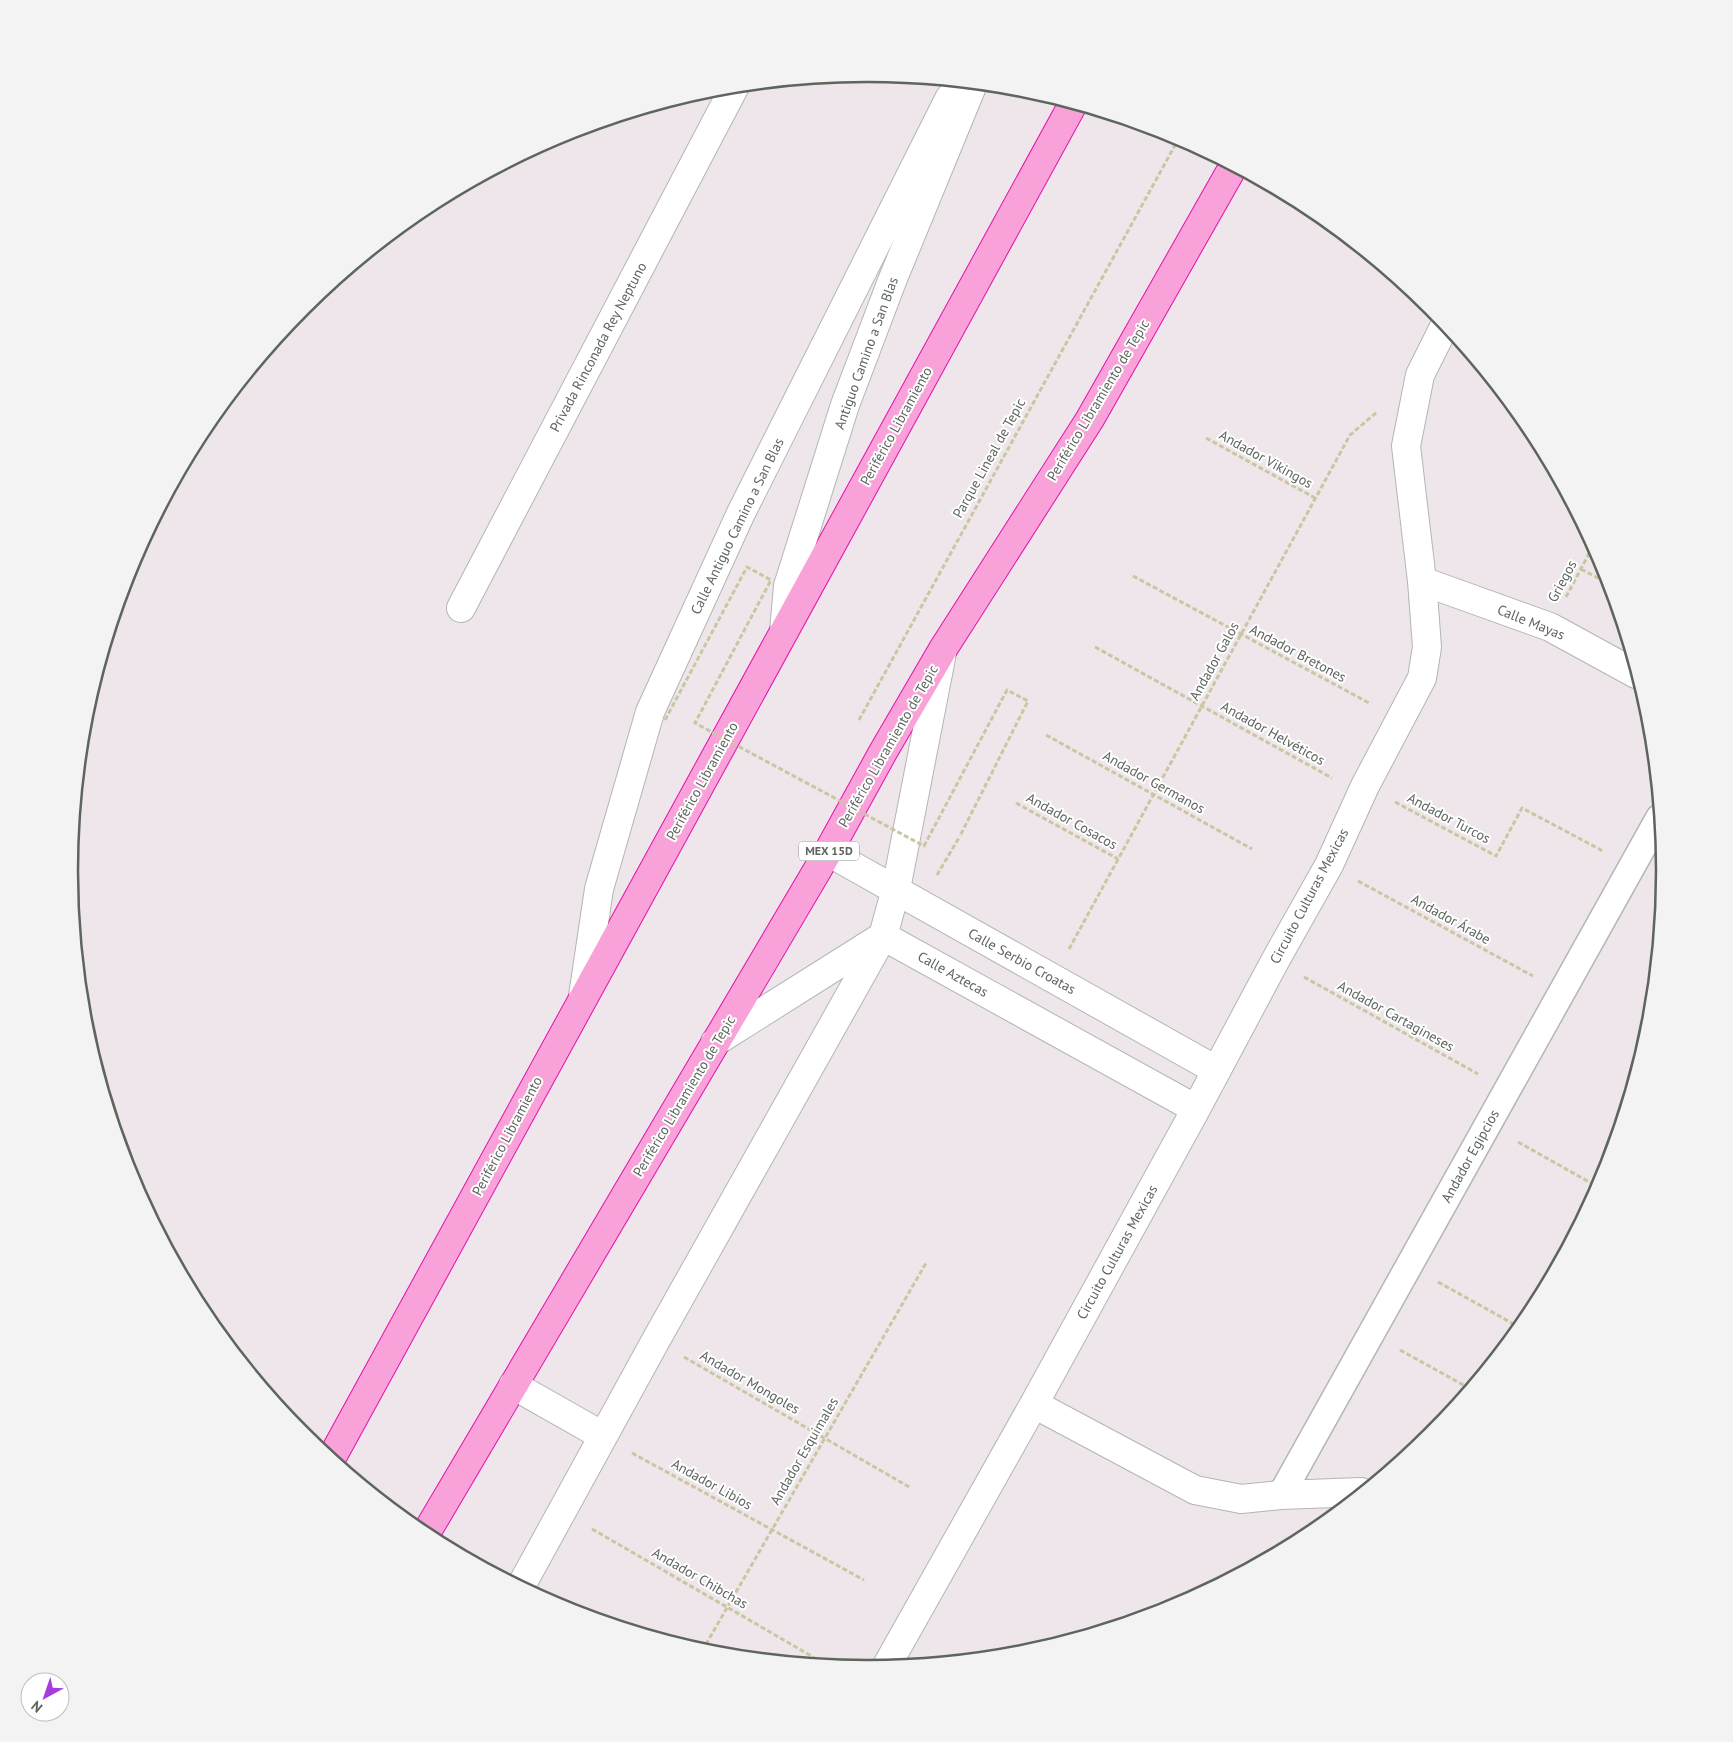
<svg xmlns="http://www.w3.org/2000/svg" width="1733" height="1742" font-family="'PT Sans',sans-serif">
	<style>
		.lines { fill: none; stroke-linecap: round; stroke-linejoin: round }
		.pedestrian-casing { stroke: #b1b7b2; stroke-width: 29 }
		.minor-casing { stroke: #b1b7b2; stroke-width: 30 }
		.tertiary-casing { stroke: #b1b7b2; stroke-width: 30 }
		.trunk-casing { stroke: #e410ad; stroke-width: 30 }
		.path { stroke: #cbc6a2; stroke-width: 3; stroke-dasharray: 5 2.5; stroke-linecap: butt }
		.pedestrian { stroke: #fff; stroke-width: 26 }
		.minor { stroke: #fff; stroke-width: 28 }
		.tertiary { stroke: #fff; stroke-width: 28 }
		.trunk { stroke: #f8a2d9; stroke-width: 28 }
		.path-bridge { stroke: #cbc6a2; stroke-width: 3; stroke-dasharray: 5 2.5; stroke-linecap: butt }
		.labels { text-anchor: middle; stroke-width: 4; stroke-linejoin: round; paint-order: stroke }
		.shield { fill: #fff; stroke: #8e938e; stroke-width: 1 }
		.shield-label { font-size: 12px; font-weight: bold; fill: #5d655e }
		.street-label { font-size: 14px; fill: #5d655e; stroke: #fff }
		.rim { fill: none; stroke: #5d655e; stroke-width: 2.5 }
	</style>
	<rect width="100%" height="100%" fill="#eee6eb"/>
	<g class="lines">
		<defs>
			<path id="pedestrian" d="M 1281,1495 L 1659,818"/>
			<path id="minor" d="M 1422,581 L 1550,627 L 1636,674
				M 461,608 L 735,86
				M 828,852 L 1216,1070
				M 583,996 L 599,889 L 650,712 L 741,513 L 949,99 L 961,83
				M 715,1042 L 883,936 L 1196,1109
				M 513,1385 L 603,1436
				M 1034,1404 L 1195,1490 L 1241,1499 L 1281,1495 L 1361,1492
				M 521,1586 L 656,1340 L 883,936 L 896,889 L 942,653
				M 886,1667 L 1034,1404 L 1196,1109 L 1275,961 L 1329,865 L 1365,786 L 1422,678 L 1427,647 L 1422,581 L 1406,446 L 1420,375 L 1445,325"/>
			<path id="tertiary" d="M 784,631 L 788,586 L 845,405 L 892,281 L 973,84"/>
			<path id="trunk" d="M 331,1459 L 1073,104
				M 425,1535 L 828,852 L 883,752 L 943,649 L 1090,419 L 1233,167"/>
		</defs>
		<use href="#pedestrian" class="pedestrian-casing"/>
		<use href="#minor" class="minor-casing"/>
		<use href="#tertiary" class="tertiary-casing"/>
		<use href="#trunk" class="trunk-casing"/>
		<path class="path" d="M 1206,438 L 1315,498
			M 1581,569 L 1609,584
			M 1133,576 L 1371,704
			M 1566,597 L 1593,546
			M 1095,647 L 1332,778
			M 859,720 L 1179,138
			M 1046,735 L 1252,849
			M 1395,802 L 1496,856 L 1522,808 L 1603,851
			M 1016,803 L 1118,859
			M 937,875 L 960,836
			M 1358,881 L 1533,976
			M 1069,949 L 1350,435 L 1377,412
			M 1304,977 L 1478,1074
			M 1518,1142 L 1598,1187
			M 1438,1282 L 1519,1327
			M 1400,1350 L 1469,1388
			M 684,1357 L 911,1488
			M 632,1453 L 864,1580
			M 592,1529 L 827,1665
			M 702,1651 L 926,1263"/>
		<use href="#pedestrian" class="pedestrian"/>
		<use href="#minor" class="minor"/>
		<use href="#tertiary" class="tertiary"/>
		<use href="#trunk" class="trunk"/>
		<path class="path-bridge" d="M 665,720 L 747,567 L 771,580 L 695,723 L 924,846 L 1007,690 L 1028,701 L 960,836"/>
	</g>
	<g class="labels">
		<rect class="shield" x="799" y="841.5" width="60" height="19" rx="4"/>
		<g class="shield-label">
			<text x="829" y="855">MEX 15D</text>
		</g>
		<g class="street-label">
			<text transform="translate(598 347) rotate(-62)" y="5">Privada Rinconada Rey Neptuno</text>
			<text transform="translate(866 353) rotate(-70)" y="5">Antiguo Camino a San Blas</text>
			<text transform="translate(1098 400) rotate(-59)" y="5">Periférico Libramiento de Tepic</text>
			<text transform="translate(896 426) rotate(-61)" y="5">Periférico Libramiento</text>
			<text transform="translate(989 458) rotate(-61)" y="5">Parque Lineal de Tepic</text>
			<text transform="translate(1266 459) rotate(29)" y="5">Andador Vikingos</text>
			<text transform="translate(737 526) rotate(-64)" y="5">Calle Antiguo Camino a San Blas</text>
			<text transform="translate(1562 581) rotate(-62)" y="5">Griegos</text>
			<text transform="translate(1531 622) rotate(22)" y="5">Calle Mayas</text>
			<text transform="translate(1298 653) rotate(28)" y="5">Andador Bretones</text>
			<text transform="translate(1214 661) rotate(-61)" y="5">Andador Galos</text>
			<text transform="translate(1273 733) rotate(29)" y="5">Andador Helvéticos</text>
			<text transform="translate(888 746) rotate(-60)" y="5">Periférico Libramiento de Tepic</text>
			<text transform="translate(702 781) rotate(-61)" y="5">Periférico Libramiento</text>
			<text transform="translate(1154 782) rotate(29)" y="5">Andador Germanos</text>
			<text transform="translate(1449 818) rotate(28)" y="5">Andador Turcos</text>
			<text transform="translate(1072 821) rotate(29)" y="5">Andador Cosacos</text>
			<text transform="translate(1309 896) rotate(-62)" y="5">Circuito Culturas Mexicas</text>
			<text transform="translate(1451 919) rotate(29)" y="5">Andador Árabe</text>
			<text transform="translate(1022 961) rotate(29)" y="5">Calle Serbio Croatas</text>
			<text transform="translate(953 974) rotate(29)" y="5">Calle Aztecas</text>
			<text transform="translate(1396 1016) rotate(29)" y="5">Andador Cartagineses</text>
			<text transform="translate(684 1096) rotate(-59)" y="5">Periférico Libramiento de Tepic</text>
			<text transform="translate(507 1136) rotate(-62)" y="5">Periférico Libramiento</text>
			<text transform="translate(1470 1156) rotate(-61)" y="5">Andador Egipcios</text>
			<text transform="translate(1117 1252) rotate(-61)" y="5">Circuito Culturas Mexicas</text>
			<text transform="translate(750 1382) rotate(30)" y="5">Andador Mongoles</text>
			<text transform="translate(804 1451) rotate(-60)" y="5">Andador Esquimales</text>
			<text transform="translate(712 1484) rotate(29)" y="5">Andador Libios</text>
			<text transform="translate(700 1578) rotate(30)" y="5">Andador Chibchas</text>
		</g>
	</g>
	<path d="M0 0H1733V1742H0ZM78 871a789 789 0 1 1 1578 0a789 789 0 1 1-1578 0Z" fill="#f2f3f2" fill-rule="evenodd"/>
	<path class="rim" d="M78 871a789 789 0 1 1 1578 0a789 789 0 1 1-1578 0Z"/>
	<g transform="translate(45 1697) rotate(220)"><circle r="24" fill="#ffffff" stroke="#bec1bf"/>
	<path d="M0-4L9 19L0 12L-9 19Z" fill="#a63cde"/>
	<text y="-8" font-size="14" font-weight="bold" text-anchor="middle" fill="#5d655e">N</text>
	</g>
</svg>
